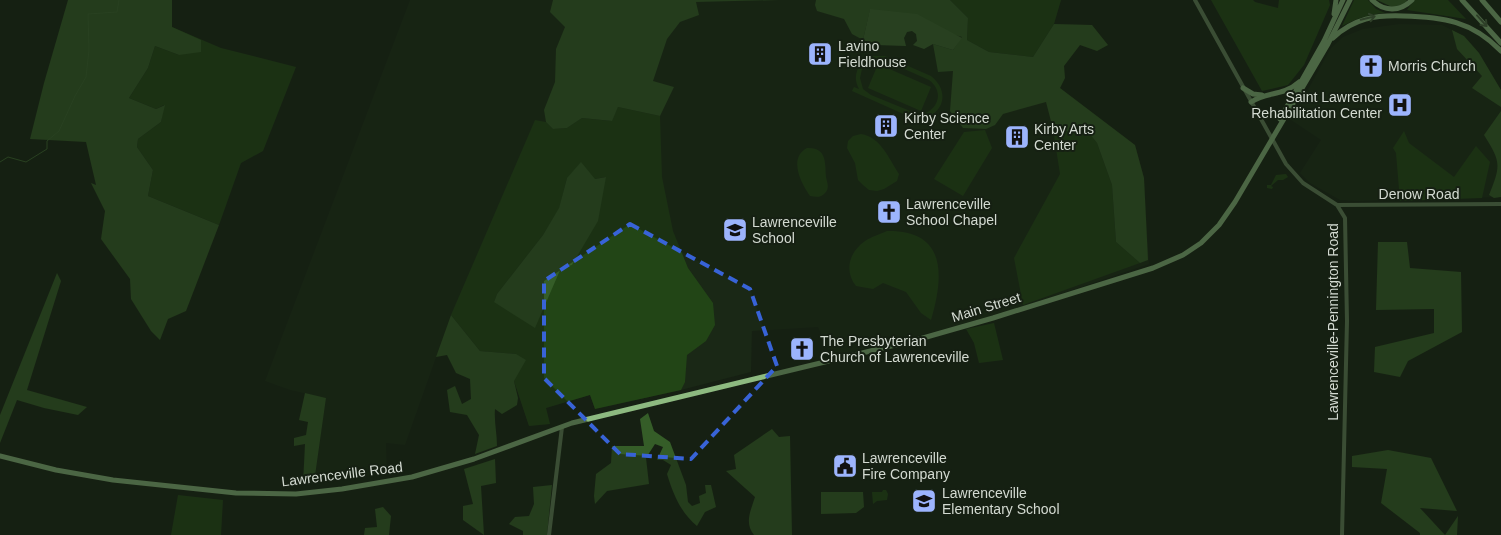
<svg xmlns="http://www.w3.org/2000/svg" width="1501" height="535" font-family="Arial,sans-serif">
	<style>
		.built { fill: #1a2816 }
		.green { fill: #224516; fill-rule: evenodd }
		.forest { fill: #355d28 }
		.water { fill: #3f6732 }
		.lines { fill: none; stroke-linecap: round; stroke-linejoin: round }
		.stream { stroke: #3f6732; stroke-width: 1 }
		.secondary { stroke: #67835e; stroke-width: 4 }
		.highway { stroke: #8dba80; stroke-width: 5 }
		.oneway { stroke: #4c6544 }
		.marked { fill: none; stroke: #3863d7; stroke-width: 4; stroke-dasharray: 10 6; stroke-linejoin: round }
		.labels { text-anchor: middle; stroke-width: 4; stroke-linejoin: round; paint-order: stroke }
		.poi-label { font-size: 14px; fill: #d3dad1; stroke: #162013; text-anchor: start }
		.street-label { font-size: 14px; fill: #d3dad1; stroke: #162013 }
	</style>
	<rect width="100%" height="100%" fill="#162013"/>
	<path class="built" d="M 410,0 L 1061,0 L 1054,24 L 1092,25 L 1108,45 L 1097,51 L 1080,45 L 1064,66 L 1065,78 L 1060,88 L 1135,145 L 1144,178 L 1149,264 L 1025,306 L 945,329 L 832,357 L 818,327 L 752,331 L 751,372 L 681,390 L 595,409 L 590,395 L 546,408 L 550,424 L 529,426 L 514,381 L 451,315 L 405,445 L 386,443 L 387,473 L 314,483 L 326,398 L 290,390 L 265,381 Z
		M 1399,24 L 1442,25 L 1464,36 L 1479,53 L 1501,90 L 1501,197 L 1357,201 L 1340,200 L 1310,183 L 1300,173 L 1321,140 L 1291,120 L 1331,48 L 1343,37 L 1363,29 Z"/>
	<path class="green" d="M 950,0 L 1061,0 L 1054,24 L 1033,57 L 989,52 L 967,40 L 968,18 Z
		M 1211,0 L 1253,0 L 1255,2 L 1278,8 L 1279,0 L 1329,0 L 1330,5 L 1304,65 L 1288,85 L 1262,91 Z
		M 1354,0 L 1368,0 L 1376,9 L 1385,13 C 1369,14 1356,19 1342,26 Z
		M 1414,0 L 1448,0 L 1466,19 L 1407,10 Z
		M 172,27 L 221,48 L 296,67 L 263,151 L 241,163 L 219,225 L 148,196 L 153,170 L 137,147 L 138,139 L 161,122 L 164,105 L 156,109 L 129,98 L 148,68 L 155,46 L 179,55 Z
		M 874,56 L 885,56 L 931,76 C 955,95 938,124 910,117 L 852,91 L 854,87 L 859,89 C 851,75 859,61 874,56 ZM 875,60 L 884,60 L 929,80 C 945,92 938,111 920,115 L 871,95 L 863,89 L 860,78 L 862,69 L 867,64 Z
		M 878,64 L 931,87 L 921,111 L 868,88 Z
		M 618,107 L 660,116 L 662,177 L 673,231 L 688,268 L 713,303 L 715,325 L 706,341 L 687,355 L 685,382 L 681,390 L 595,409 L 590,395 L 546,408 L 550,424 L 529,426 L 514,381 L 516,354 L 480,351 L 451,315 L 535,120 L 546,122 L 553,129 L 567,128 L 582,118 L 611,121 ZM 605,177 L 572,264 L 561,267 L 494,302 L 497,294 L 543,235 L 559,209 L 567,178 L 595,179 Z
		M 1084,127 L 1097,143 L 1112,185 L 1116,242 L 1140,263 L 1023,305 L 1014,258 L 1060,174 L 1053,129 L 1071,132 Z
		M 985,130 L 992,148 L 963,196 L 934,179 L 964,132 Z
		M 1404,131 L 1409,143 L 1454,177 L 1476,146 L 1490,162 L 1482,198 L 1400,201 L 1396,153 L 1393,148 Z
		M 861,134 C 881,137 889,159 899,174 L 897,181 L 884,189 L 877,191 L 869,190 L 863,185 L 858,180 L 855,163 L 847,148 L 848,141 L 853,136 Z
		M 807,148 C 827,147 825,163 826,177 C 827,182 830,188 825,193 C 821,198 816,197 810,196 C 801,183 788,158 807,148 Z
		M 1286,174 L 1288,177 L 1283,180 L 1278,180 L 1271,186 L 1273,187 L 1272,189 L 1267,188 L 1267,185 L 1271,185 L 1276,175 Z
		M 887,231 C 947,230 944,276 931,320 L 921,313 L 906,292 L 883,283 L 873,289 L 856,286 C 844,271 849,252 865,241 C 871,237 880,234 887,231 Z
		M 994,323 L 1003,360 L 979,363 L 974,343 L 966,329 Z
		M 883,490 L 886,490 L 888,494 L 887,500 L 877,501 L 873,504 L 872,492 L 882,492 Z
		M 178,495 L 223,500 L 221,535 L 171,535 Z"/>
	<path class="forest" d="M 68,0 L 172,0 L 172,27 L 201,40 L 201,52 L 179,55 L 155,46 L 148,68 L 129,98 L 156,109 L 165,105 L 161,122 L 138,139 L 137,147 L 153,170 L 148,196 L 219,225 L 186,311 L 168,319 L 160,340 L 151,331 L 131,299 L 130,279 L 101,239 L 105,211 L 91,183 L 96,185 L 86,142 L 30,139 L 44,83 Z
		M 553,0 L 779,0 L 696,2 L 699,15 L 680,22 L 667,39 L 653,81 L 674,87 L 660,116 L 618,107 L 612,121 L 582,118 L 567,128 L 553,129 L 546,122 L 544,110 L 555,82 L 556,49 L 565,27 L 550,12 Z
		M 816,0 L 950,0 L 968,18 L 967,40 L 989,52 L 1033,57 L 1054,24 L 1092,25 L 1108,45 L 1097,51 L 1080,45 L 1064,66 L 1065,78 L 1060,88 L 1135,145 L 1144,178 L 1148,260 L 1140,263 L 1116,242 L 1112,185 L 1097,143 L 1084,127 L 1071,132 L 1053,129 L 1046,102 L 1003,114 L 995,125 L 986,129 L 963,128 L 950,111 L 953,71 L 938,72 L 933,44 L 953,50 L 962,37 L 870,10 L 863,40 L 852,34 L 844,19 L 817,11 L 815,5 Z
		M 1377,0 L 1407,0 L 1405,4 L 1392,7 Z
		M 1452,30 L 1464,36 L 1479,53 L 1501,90 L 1501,107 L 1472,88 L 1482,76 L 1457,49 Z
		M 1501,111 L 1501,197 L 1494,198 L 1489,195 C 1501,165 1501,162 1484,135 Z
		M 581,162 L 595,179 L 606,177 L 598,221 L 572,265 L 561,268 L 535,328 L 494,302 L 497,294 L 543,235 L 559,208 L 567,178 Z
		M 1378,242 L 1407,242 L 1410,268 L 1461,272 L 1462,332 L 1408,361 L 1400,377 L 1374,372 L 1375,347 L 1434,333 L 1434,309 L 1376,310 Z
		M 57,273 L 61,281 L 27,390 L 87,407 L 78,415 L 44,408 L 17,400 L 0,443 L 0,415 Z
		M 451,315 L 480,351 L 516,354 L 526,360 L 514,381 L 518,398 L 517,405 L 502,414 L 495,409 C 494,422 497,433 497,446 L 475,454 L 479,435 L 467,415 L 450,412 L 447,390 L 455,386 L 462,404 L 471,399 L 470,379 L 456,373 L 447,355 L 436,357 Z
		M 305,393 L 326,398 L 314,483 L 303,484 L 305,444 L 294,446 L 294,438 L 306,435 L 308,422 L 299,420 Z
		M 648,413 L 654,431 L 670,442 L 686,485 L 688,502 L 692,506 L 700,503 L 699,496 L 706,493 L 705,485 L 711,485 L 716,507 L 705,512 L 697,526 C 681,513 673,494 667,474 L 671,465 L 663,460 L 657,460 L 663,447 L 655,444 L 646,458 L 649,484 L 607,491 L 595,504 L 594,496 L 596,474 L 611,463 L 612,446 L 644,446 L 640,419 Z
		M 772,429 L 779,437 L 790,436 L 792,535 L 754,535 C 744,523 751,510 755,497 L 726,471 L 736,469 L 734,455 Z
		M 1388,450 L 1431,458 L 1457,511 L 1420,508 L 1445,535 L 1458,516 L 1457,535 L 1420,535 L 1420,533 L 1381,503 L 1387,469 L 1352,467 L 1352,456 Z
		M 495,459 L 496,483 L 481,486 L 484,535 L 463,520 L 463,506 L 473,504 L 464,469 Z
		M 552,485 L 547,535 L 523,535 L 523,531 L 509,524 L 515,517 L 529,516 L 534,504 L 533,487 Z
		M 821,492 L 863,492 L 864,507 L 856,513 L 821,514 Z
		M 383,507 L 391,516 L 389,535 L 364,535 L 365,528 L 377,527 L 375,509 Z"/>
	<path class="water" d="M 870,9 L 917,14 L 962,38 L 953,50 L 933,44 L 924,49 L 913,45 L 917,41 L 916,34 L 912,31 L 907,32 L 904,38 L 906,46 L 876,45 L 863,40 Z"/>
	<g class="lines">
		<path class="stream" d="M 0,162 L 8,157 L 26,162 L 47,149 L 47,141 L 59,131 L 75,96 L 86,77 L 89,50 L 88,14 L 117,12 L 119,0"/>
		<path class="secondary" d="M 1195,0 L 1286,164 L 1303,183 L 1337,205 L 1345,218 L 1347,321 L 1342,535
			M 1337,205 L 1501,204
			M 549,535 L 562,427"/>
		<path class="highway" d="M 1372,0 C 1384,12 1400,12 1412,0
			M 1462,0 L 1501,43
			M 1482,0 L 1501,22
			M 1334,14 L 1336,0
			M 1333,38 C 1354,18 1376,15 1403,16 C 1443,17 1472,21 1501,51
			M 1243,88 L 1253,94 L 1262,95
			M 1251,102 C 1268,91 1282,97 1299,82
			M 1280,119 L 1324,41 L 1343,0
			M 0,456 L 56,470 L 113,480 L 236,493 L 296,494 L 342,489 L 412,477 L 474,459 L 572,423 L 916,340 L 993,318 L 1153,268 L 1183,255 L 1201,243 L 1219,225 L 1235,202 L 1328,44 L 1350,0"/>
	</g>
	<defs><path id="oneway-shaft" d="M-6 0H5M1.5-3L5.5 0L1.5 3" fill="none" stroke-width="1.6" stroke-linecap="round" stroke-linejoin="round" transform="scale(1.25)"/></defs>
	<g class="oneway">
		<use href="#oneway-shaft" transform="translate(1368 18) rotate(-14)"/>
		<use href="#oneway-shaft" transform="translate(1482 21) rotate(48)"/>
	</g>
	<path d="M0 0H1501V535H0ZM 630,224 L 750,289 L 777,366 L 691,459 L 620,454 L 544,378 L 544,281 Z" fill="#162013" fill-opacity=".55" fill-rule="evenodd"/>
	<path class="marked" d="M 630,224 L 750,289 L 777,366 L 691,459 L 620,454 L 544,378 L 544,281 Z"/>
	<defs>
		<symbol id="building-square" viewBox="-11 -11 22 22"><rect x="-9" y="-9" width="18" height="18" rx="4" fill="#9cb4fd" stroke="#162013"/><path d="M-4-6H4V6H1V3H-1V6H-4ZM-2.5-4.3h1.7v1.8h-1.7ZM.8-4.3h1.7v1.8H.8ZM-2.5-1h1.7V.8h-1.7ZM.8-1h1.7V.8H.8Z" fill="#111"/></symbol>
		<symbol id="church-square" viewBox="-11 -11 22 22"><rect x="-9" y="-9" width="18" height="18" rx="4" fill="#9cb4fd" stroke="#162013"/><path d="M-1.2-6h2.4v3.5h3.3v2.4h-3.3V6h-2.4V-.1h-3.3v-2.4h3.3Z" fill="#111"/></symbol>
		<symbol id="hospital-square" viewBox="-11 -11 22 22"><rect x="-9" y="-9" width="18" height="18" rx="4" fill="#9cb4fd" stroke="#162013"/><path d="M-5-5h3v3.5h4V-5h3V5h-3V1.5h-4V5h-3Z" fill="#111"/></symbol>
		<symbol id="school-square" viewBox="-11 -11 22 22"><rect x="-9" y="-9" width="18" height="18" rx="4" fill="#9cb4fd" stroke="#162013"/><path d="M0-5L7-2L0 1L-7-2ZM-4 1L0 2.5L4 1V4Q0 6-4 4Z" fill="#111"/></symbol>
		<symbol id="civic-square" viewBox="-11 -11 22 22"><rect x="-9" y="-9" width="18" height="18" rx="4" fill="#9cb4fd" stroke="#162013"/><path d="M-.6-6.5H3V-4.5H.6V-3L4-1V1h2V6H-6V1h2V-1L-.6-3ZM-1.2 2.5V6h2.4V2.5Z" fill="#111"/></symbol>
	</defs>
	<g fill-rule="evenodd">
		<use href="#building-square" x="806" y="40" width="28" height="28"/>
		<use href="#church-square" x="1357" y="52" width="28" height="28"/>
		<use href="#hospital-square" x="1386" y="91" width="28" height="28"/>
		<use href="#building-square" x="872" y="112" width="28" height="28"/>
		<use href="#building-square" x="1003" y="123" width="28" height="28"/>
		<use href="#church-square" x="875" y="198" width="28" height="28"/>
		<use href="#school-square" x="721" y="216" width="28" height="28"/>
		<use href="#church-square" x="788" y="335" width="28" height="28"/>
		<use href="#civic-square" x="831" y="452" width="28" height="28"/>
		<use href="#school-square" x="910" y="487" width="28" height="28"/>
	</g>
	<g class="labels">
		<g class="poi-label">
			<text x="838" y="51">Lavino<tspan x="838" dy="16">Fieldhouse</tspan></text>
			<text x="1388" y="71">Morris Church</text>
			<text x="1382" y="102" text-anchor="end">Saint Lawrence<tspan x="1382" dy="16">Rehabilitation Center</tspan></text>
			<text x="904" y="123">Kirby Science<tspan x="904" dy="16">Center</tspan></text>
			<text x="1034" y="134">Kirby Arts<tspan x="1034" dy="16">Center</tspan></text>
			<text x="906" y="209">Lawrenceville<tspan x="906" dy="16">School Chapel</tspan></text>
			<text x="752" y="227">Lawrenceville<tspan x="752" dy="16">School</tspan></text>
			<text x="820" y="346">The Presbyterian<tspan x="820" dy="16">Church of Lawrenceville</tspan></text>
			<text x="862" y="463">Lawrenceville<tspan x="862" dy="16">Fire Company</tspan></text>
			<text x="942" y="498">Lawrenceville<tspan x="942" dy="16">Elementary School</tspan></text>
		</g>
		<g class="street-label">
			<text x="1419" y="199">Denow Road</text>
			<text transform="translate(986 307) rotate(-17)" y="5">Main Street</text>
			<text transform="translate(1333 322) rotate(-90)" y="5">Lawrenceville-Pennington Road</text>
			<text transform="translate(342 474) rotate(-7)" y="5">Lawrenceville Road</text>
		</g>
	</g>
</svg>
